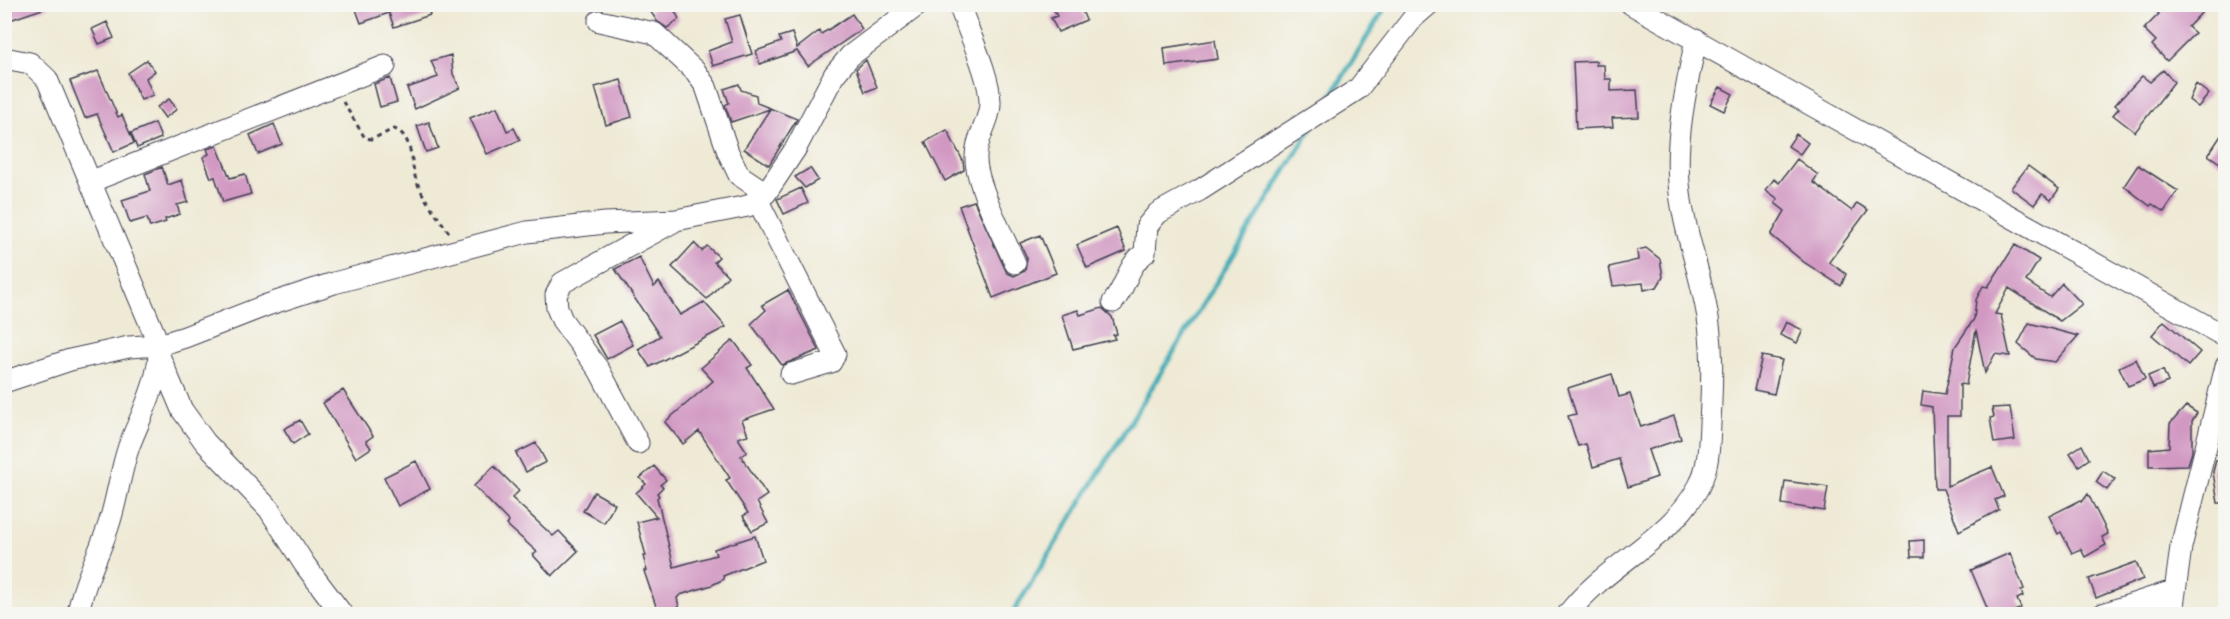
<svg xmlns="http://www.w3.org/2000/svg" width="2230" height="619" font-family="Mali,sans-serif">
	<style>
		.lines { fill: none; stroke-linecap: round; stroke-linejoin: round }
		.stream { stroke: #3aabb5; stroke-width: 5 }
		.building { fill: #d198c2 }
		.minor-casing { stroke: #414052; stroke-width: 23 }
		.path { stroke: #414052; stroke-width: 3; stroke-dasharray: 4.5 4.5; stroke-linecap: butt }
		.minor { stroke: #fff; stroke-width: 21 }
	</style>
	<rect width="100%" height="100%" fill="#f6f6f2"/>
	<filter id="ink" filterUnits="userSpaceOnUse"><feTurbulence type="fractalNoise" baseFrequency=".0167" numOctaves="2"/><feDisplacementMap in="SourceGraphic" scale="12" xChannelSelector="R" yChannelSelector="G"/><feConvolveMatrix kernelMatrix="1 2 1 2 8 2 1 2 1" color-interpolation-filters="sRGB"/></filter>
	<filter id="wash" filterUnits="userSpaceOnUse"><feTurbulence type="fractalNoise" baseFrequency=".008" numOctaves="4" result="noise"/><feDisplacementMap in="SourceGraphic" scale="24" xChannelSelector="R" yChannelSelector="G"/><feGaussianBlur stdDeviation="1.35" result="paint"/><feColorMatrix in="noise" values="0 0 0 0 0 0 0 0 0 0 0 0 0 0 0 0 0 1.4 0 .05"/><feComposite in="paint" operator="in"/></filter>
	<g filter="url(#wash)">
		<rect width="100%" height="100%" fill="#efead5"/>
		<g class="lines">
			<path class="stream" d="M 1330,98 L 1387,4
				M 1012,614 L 1311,129"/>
		</g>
		<g id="blocks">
			<path class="building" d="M 4,4 L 47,4 L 48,7 L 7,21 Z
				M 354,4 L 426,4 L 430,15 L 394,27 L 389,13 L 361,23 Z
				M 659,4 L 671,4 L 679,19 L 667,28 L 657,21 L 650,11 Z
				M 1051,4 L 1079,4 L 1086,20 L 1058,32 L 1051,18 L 1057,16 Z
				M 2150,4 L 2196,4 L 2203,11 L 2188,27 L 2195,33 L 2167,61 L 2152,45 L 2156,41 L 2144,29 L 2159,14 Z
				M 852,14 L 862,29 L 808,66 L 797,51 L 760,64 L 756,51 L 781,42 L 779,37 L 792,33 L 797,48 L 819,31 L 821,34 L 828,30 Z
				M 740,15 L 752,54 L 713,66 L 708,51 L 732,42 L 725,19 Z
				M 107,22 L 114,38 L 99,44 L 92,29 Z
				M 1215,40 L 1218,59 L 1166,66 L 1164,48 Z
				M 451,55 L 453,74 L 460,88 L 415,109 L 407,88 L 438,77 L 431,61 Z
				M 147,60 L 155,71 L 146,78 L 153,95 L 141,100 L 128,73 Z
				M 866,60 L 877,87 L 865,92 L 856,69 Z
				M 1596,61 L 1596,65 L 1604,65 L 1605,79 L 1611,79 L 1611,91 L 1637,90 L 1639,117 L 1612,118 L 1613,127 L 1576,129 L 1573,62 Z
				M 2163,70 L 2174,82 L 2135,132 L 2113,115 L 2119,108 L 2115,105 L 2142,76 L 2150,82 Z
				M 98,71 L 118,117 L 122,115 L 134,143 L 114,152 L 97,114 L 85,118 L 70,81 Z
				M 390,78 L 397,102 L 380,107 L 374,84 Z
				M 621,80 L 632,117 L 606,125 L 595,87 Z
				M 739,84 L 741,90 L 756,95 L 757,103 L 797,119 L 769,165 L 744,149 L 770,109 L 731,122 L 725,105 L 729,103 L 724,89 Z
				M 2196,84 L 2209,94 L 2198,107 L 2189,100 Z
				M 1720,87 L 1733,94 L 1724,111 L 1710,104 Z
				M 169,99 L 177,109 L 165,118 L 157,107 Z
				M 497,107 L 507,131 L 514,128 L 520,140 L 487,154 L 470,118 Z
				M 429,122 L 438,148 L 426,152 L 417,126 Z
				M 155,123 L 161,138 L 137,148 L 131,133 Z
				M 274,124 L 282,144 L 258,154 L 250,135 Z
				M 2226,128 L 2226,167 L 2208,155 Z
				M 947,130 L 963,161 L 964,170 L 945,181 L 925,142 Z
				M 1796,134 L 1808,143 L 1800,154 L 1788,146 Z
				M 217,146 L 230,178 L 245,174 L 251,194 L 223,202 L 215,177 L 211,178 L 203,157 L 209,154 L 207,149 Z
				M 1797,159 L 1818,175 L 1813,182 L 1852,211 L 1857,203 L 1868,210 L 1829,262 L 1846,274 L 1841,286 L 1805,263 L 1771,235 L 1785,211 L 1775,203 L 1778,199 L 1766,190 L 1774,179 L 1779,183 Z
				M 2138,165 L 2178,191 L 2164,212 L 2152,204 L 2150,206 L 2124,186 Z
				M 2028,166 L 2059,189 L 2051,200 L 2042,194 L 2034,205 L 2011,188 Z
				M 162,167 L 168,185 L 182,180 L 188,202 L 177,205 L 180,214 L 165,219 L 166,222 L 150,227 L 147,218 L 130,223 L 122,200 L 150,191 L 145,174 Z
				M 810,168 L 818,180 L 805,188 L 795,177 Z
				M 801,188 L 808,203 L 784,214 L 777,199 Z
				M 974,201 L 1007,273 L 1014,276 L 1025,271 L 1027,258 L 1020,243 L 1040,235 L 1056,273 L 993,298 L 959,206 Z
				M 1117,228 L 1126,251 L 1087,268 L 1077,245 Z
				M 694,243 L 702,251 L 707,246 L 719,257 L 714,262 L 728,276 L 707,299 L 672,267 Z
				M 2015,245 L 2039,260 L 2026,281 L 2050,297 L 2062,283 L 2082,304 L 2060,321 L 2009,288 L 1995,314 L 2001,315 L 2010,356 L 1995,354 L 1985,373 L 1976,330 L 1966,385 L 1960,384 L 1960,416 L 1947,416 L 1947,486 L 1992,467 L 2004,496 L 1995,500 L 1999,510 L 1959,531 L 1943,489 L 1935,489 L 1932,407 L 1921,405 L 1923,391 L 1945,394 L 1955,347 L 1974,319 L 1976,300 L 1983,286 L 1988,287 Z
				M 1646,248 L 1660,259 L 1663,277 L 1657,287 L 1644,290 L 1643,283 L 1613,286 L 1609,267 L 1638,260 L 1637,250 Z
				M 639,257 L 654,287 L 659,282 L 680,315 L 704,302 L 726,327 L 650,367 L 638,349 L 660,336 L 615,269 Z
				M 788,290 L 819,350 L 782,365 L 751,324 L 766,310 L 762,305 Z
				M 1102,308 L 1112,317 L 1117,334 L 1113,335 L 1115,339 L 1073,349 L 1062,315 L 1078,310 L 1080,315 Z
				M 620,321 L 633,345 L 607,359 L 593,335 Z
				M 2164,321 L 2200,352 L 2188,366 L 2152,335 Z
				M 1786,322 L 1803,330 L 1797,343 L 1780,335 Z
				M 2029,323 L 2078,336 L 2055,362 L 2036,359 L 2018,344 Z
				M 733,340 L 752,365 L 747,368 L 774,409 L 742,420 L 748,435 L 738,438 L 747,452 L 741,456 L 767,495 L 757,502 L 768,523 L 752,531 L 743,516 L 748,513 L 726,480 L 730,478 L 699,431 L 683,444 L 665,422 L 713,381 L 701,368 Z
				M 1762,356 L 1782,360 L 1774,394 L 1754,390 Z
				M 2136,359 L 2145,379 L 2128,386 L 2119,367 Z
				M 2163,370 L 2168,382 L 2153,388 L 2148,376 Z
				M 1612,374 L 1619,397 L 1630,394 L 1641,427 L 1674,416 L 1681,439 L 1648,450 L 1657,477 L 1628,487 L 1619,459 L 1593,467 L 1586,444 L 1578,446 L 1568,416 L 1576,414 L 1568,388 Z
				M 343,390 L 373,436 L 366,441 L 371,448 L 356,458 L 323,403 Z
				M 2186,406 L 2197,413 L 2192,421 L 2192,452 L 2188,465 L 2149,466 L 2149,449 L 2169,447 L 2170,424 Z
				M 2010,407 L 2015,440 L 1994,443 L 1990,418 L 1994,417 L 1992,408 Z
				M 300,420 L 308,434 L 293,444 L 284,429 Z
				M 536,443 L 546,462 L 526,472 L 516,453 Z
				M 2082,445 L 2089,459 L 2079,466 L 2070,453 Z
				M 2226,459 L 2226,503 L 2218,503 L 2213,472 L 2216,460 Z
				M 416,461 L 430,489 L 398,506 L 384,477 Z
				M 494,466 L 519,491 L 512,498 L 553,536 L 559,531 L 578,551 L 552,576 L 533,555 L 537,552 L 507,525 L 509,522 L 474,486 Z
				M 654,466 L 666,480 L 660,485 L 663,487 L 657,493 L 659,496 L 657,498 L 674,567 L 716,555 L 714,549 L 755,536 L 763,560 L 723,576 L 724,579 L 712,585 L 680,595 L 677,598 L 679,607 L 658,612 L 644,571 L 647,571 L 643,556 L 646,556 L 637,522 L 657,517 L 636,493 L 646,484 L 640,478 Z
				M 2103,471 L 2115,479 L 2107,490 L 2096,482 Z
				M 1785,481 L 1828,487 L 1824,511 L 1782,504 Z
				M 594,492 L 615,504 L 604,523 L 583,511 Z
				M 2088,494 L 2108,534 L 2102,537 L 2106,545 L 2085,557 L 2081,549 L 2072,553 L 2061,532 L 2058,534 L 2049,516 L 2081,500 L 2082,502 Z
				M 1924,540 L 1924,557 L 1911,557 L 1910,541 Z
				M 2010,553 L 2024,589 L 2021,590 L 2023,596 L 2017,599 L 2021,608 L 2007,615 L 1990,615 L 1971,570 Z
				M 2136,562 L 2143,579 L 2096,598 L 2089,579 Z"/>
		</g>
	</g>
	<g filter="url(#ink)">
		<use href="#blocks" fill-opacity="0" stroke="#414052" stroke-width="1.5"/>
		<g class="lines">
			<defs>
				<path id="minor" d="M 959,4 C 968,32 989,73 990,101 C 991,121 975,138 976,159 C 976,184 1004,238 1015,263
					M 1631,4 L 2226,337
					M 599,21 L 654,33 L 696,72 L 706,87 L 728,152 L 739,175 L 766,193
					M 4,58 L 30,63 L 47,79 L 159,345 C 161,379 141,415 129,446 C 120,472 117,501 108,527 C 98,557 83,583 78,614
					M 92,181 L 385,66
					M 758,201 L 835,354 L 831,362 L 791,374
					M 1113,302 C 1127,286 1127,265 1145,253 L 1147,226 L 1158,213 L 1200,190 L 1358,89 L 1414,17 L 1429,4
					M 160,358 L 182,410 L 205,442 L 269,509 L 305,565 L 342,614
					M 4,382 L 70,360 L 129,347 L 159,345 L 185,337 L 267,305 L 334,283 L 527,232 L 605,223 L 676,220 L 748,206 L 766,193 L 796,148 L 834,75 L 850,56 L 919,4
					M 638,443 L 599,370 L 562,320 L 557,308 L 556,295 L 562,283 L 673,222
					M 1568,614 C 1604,565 1670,541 1699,486 C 1709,466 1709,446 1710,424 C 1712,384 1714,341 1705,302 C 1697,262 1682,223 1679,183 C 1675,135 1687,85 1696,39
					M 2103,614 L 2173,591
					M 2172,614 L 2181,547 L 2226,366"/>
			</defs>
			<use href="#minor" class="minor-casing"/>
			<path class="path" d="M 343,102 L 365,138 L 372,139 L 394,129 C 414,135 410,166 417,182 C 424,200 439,218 450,234"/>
			<use href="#minor" class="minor"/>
		</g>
	</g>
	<rect width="2230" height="619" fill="none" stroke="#f6f6f2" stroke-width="24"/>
</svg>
